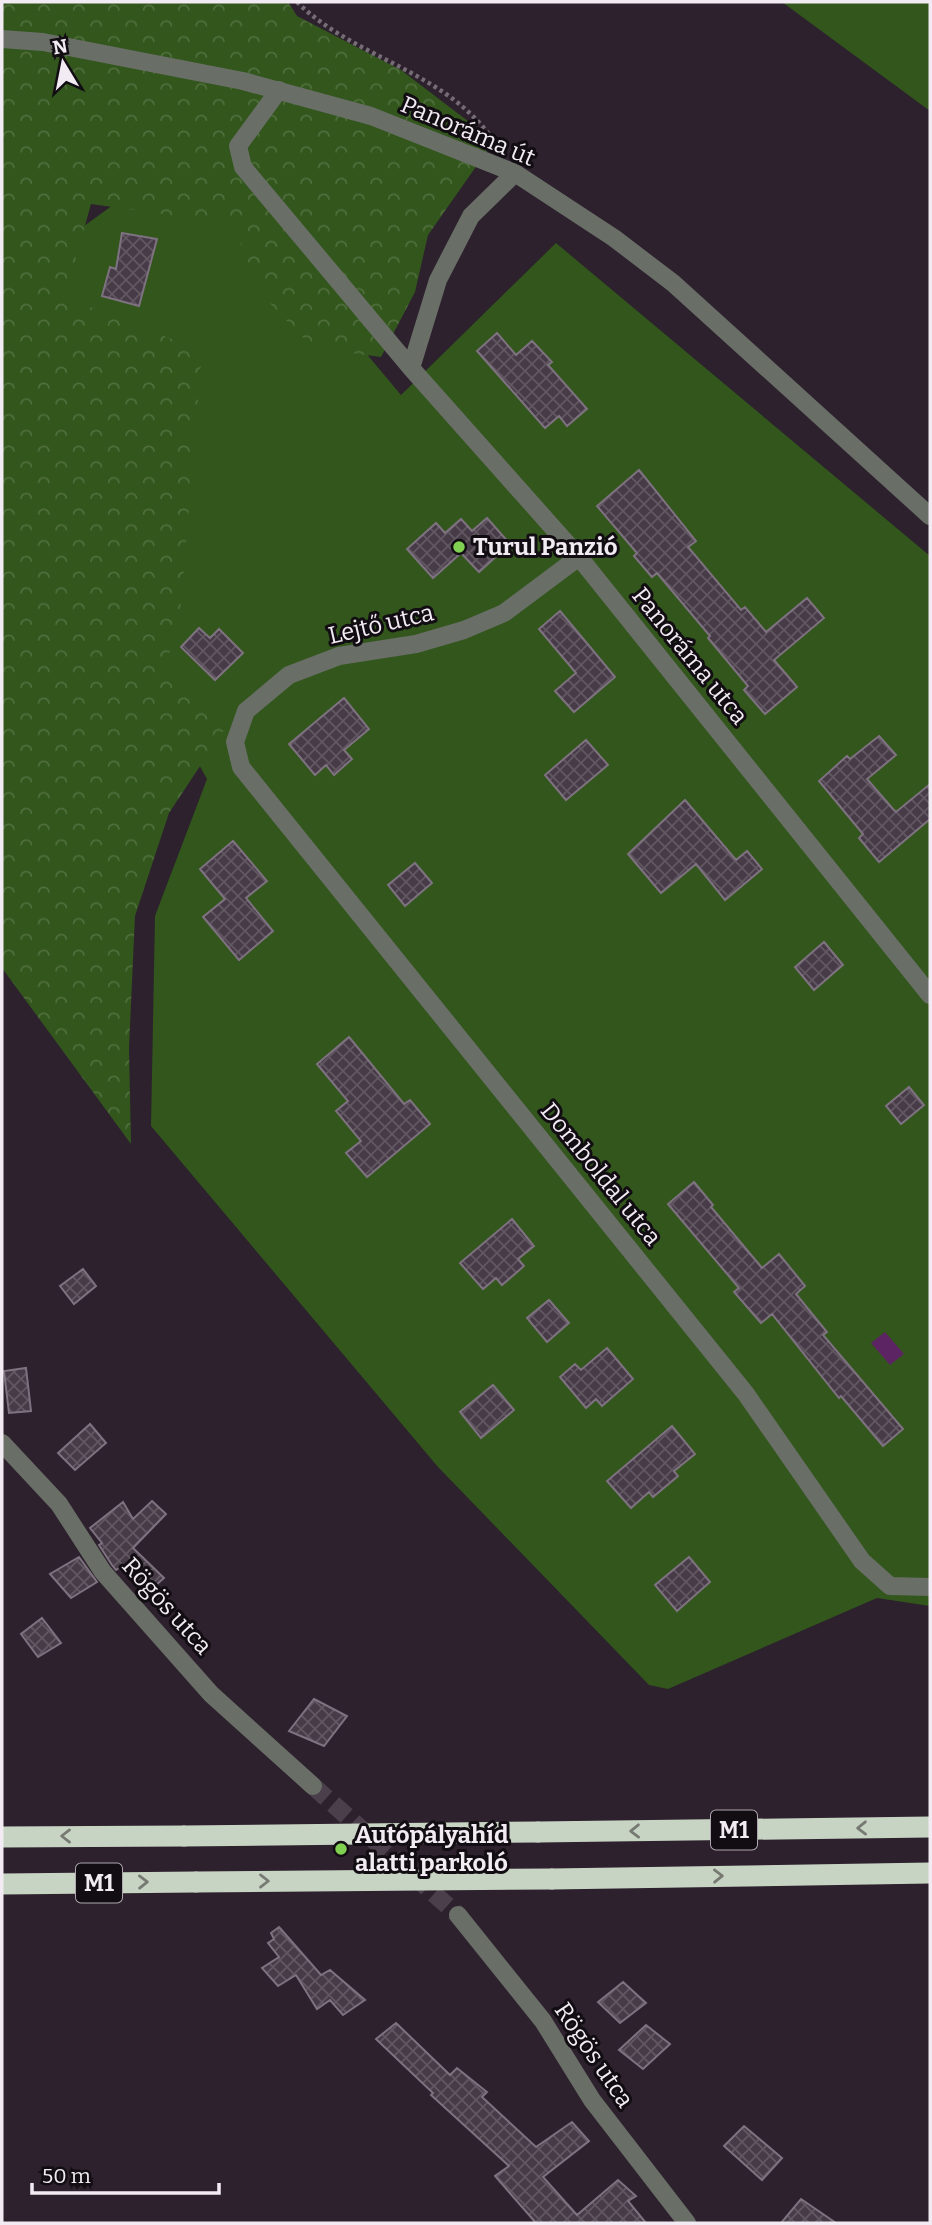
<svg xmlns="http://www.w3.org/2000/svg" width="932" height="2225" font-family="Bitter,serif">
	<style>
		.green { fill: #32561c }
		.forest { fill: url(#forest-crowns) }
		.water { fill: #5c2462 }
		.building { fill: url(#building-cross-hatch); stroke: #7f7280; stroke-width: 2 }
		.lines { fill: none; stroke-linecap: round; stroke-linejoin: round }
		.minor-tunnel { stroke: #4a3f4b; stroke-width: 18; stroke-dasharray: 18 9; stroke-linecap: butt }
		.path { stroke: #766c76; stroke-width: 4.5; stroke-dasharray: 3.5 3.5; stroke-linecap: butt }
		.minor { stroke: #696e67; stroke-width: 18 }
		.highway { stroke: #c8d4c3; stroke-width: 21 }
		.highway-bridge { stroke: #c8d4c3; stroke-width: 21 }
		.oneway { stroke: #767a73 }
		.poi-dot { fill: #80d051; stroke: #110d12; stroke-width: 2.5 }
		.labels { text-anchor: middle; stroke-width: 6; stroke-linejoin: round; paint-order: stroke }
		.shield { fill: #110d12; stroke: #afa8b0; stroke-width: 2 }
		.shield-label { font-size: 23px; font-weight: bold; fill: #f3ebf3 }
		.street-label { font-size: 24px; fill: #f3ebf3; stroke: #110d12 }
		.poi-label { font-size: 24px; font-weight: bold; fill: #f3ebf3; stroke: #110d12; text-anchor: start }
	</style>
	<defs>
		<pattern id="forest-crowns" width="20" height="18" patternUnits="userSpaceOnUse" patternTransform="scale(1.75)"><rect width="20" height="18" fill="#32561c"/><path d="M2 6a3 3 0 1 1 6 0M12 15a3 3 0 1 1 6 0" fill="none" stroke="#506e3d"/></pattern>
		<pattern id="building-cross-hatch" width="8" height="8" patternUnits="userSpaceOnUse" patternTransform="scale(1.75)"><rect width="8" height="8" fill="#463b47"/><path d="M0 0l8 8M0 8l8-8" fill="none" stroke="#615862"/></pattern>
	</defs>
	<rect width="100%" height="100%" fill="#2c212d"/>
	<path class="green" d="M 782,2 L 930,2 L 930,111 Z
		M 167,166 L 211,168 L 401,395 L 556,243 L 930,556 L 930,1606 L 877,1598 L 668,1689 L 649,1685 L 438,1467 L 151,1126 L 155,916 L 207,779 L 123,629 L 12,278 Z"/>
	<path class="forest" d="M 2,2 L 288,2 L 297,16 L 401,70 L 494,141 L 428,235 L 415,292 L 381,357 L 313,348 L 261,294 L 233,224 L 91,204 L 65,297 L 202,351 L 180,616 L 167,660 L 226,727 L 169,813 L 135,916 L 129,1048 L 131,1144 L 2,968 Z"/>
	<path class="water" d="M 885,1332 L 904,1354 L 890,1365 L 871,1343 Z"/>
	<path class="building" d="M 122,233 L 157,239 L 139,306 L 102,296 L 110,267 L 116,269 Z
		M 497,333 L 516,355 L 532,341 L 552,362 L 548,365 L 587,409 L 567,426 L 559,416 L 545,428 L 477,351 Z
		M 639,470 L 696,541 L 688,547 L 741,610 L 745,607 L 766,632 L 807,598 L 824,618 L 774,660 L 797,687 L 765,714 L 744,690 L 748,686 L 708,638 L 710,636 L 657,573 L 652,577 L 634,556 L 637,553 L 597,506 Z
		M 487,518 L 510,544 L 479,572 L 461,553 L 433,578 L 407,549 L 436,523 L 445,533 L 461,519 L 472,531 Z
		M 560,611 L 615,677 L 574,712 L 555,691 L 576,673 L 539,629 Z
		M 199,628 L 210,638 L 219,629 L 243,653 L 215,680 L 181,647 Z
		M 344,698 L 369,729 L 344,750 L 352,759 L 334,775 L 326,765 L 315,775 L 289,744 Z
		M 879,736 L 896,755 L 867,779 L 893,809 L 896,812 L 930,784 L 930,819 L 879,862 L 859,838 L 863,834 L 819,781 L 847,756 L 850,759 Z
		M 586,740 L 608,765 L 566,800 L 545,775 Z
		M 685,800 L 736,860 L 747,851 L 762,869 L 725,900 L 696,864 L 661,893 L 628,854 Z
		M 233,841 L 267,881 L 246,898 L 273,931 L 239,960 L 203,917 L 225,899 L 200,869 Z
		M 415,863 L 432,883 L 405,906 L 388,885 Z
		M 824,942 L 843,965 L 814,990 L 795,967 Z
		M 349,1037 L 404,1104 L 410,1100 L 430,1124 L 367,1177 L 346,1153 L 361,1141 L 336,1111 L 348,1101 L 317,1064 Z
		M 909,1087 L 924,1105 L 901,1124 L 886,1106 Z
		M 694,1182 L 713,1205 L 711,1207 L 762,1268 L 779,1254 L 805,1286 L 796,1294 L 827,1332 L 823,1335 L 903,1429 L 883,1446 L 841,1396 L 839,1398 L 772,1314 L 761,1323 L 734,1292 L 739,1288 L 668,1204 Z
		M 512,1219 L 534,1246 L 518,1259 L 524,1266 L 502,1285 L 496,1278 L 483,1289 L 460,1263 Z
		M 83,1269 L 96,1286 L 74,1304 L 60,1286 Z
		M 549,1300 L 569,1323 L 547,1342 L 527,1318 Z
		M 607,1348 L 633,1379 L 602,1406 L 596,1399 L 586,1408 L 560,1377 L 575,1364 L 581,1370 Z
		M 26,1368 L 31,1411 L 9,1413 L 4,1371 Z
		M 493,1385 L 514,1410 L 481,1438 L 460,1412 Z
		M 90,1424 L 106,1443 L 75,1470 L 58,1453 Z
		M 672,1426 L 695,1454 L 674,1471 L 678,1476 L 653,1497 L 649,1492 L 631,1508 L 607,1481 Z
		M 152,1501 L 166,1514 L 133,1548 L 164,1578 L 147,1593 L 119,1568 L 116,1570 L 112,1565 L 99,1545 L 102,1543 L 90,1528 L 123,1502 L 133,1519 Z
		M 79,1557 L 97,1582 L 71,1598 L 50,1574 Z
		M 689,1557 L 710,1582 L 677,1611 L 655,1585 Z
		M 42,1618 L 61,1643 L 38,1657 L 21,1634 Z
		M 314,1699 L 347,1716 L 324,1746 L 289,1731 Z
		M 279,1927 L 321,1975 L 330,1970 L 365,2000 L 343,2015 L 330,2000 L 317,2009 L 296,1975 L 278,1986 L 262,1968 L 279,1957 L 268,1943 L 274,1939 L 271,1933 Z
		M 623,1982 L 646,2003 L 620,2023 L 598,2002 Z
		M 396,2023 L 450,2075 L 457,2068 L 487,2092 L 482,2097 L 536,2147 L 572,2122 L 589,2141 L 543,2177 L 577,2215 L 618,2180 L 636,2196 L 628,2201 L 646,2223 L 536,2223 L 495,2176 L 509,2166 L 431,2095 L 433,2093 L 376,2039 Z
		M 646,2025 L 670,2044 L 643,2069 L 619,2050 Z
		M 744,2126 L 782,2158 L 762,2180 L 724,2146 Z
		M 801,2199 L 836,2223 L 781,2223 Z"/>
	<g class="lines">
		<path class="minor-tunnel" d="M 313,1786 L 458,1915"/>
		<path class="path" d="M 297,2 C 356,60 448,71 495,143"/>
		<path class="minor" d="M 2,39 L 43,42 L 243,81 L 371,116 L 515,173 L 614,238 L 673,283 L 930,516
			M 279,90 L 238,146 L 243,167 L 411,368 L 579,557 L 930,995
			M 411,368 L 438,280 L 471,216 L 515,173
			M 579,557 L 504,613 L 464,630 L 416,644 L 339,656 L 289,675 L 246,711 L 235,742 L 241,767 L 746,1394 L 862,1561 L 890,1586 L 930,1587
			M 2,1443 L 59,1504 L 103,1572 L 211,1694 L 313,1786
			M 458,1915 L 543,2021 L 592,2100 L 687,2223"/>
		<path class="highway" d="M 538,1832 L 930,1827
			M 2,1837 L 184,1836
			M 552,1879 L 930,1873
			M 2,1884 L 196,1882"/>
		<path class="highway-bridge" d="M 184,1836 L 538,1832
			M 196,1882 L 552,1879"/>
	</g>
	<defs><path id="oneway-chevron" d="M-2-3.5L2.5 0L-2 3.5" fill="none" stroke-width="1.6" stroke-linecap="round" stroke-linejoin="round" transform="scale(1.75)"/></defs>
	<g class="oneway">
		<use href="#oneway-chevron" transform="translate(862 1828) rotate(179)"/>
		<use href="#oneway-chevron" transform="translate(635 1831) rotate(179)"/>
		<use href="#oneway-chevron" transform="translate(66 1836) rotate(180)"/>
		<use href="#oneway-chevron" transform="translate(718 1876) rotate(-1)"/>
		<use href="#oneway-chevron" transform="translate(264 1881)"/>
		<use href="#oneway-chevron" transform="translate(143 1882) rotate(-1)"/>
	</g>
	<g class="poi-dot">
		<circle cx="459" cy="547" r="7"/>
		<circle cx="341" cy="1849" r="7"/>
	</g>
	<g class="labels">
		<g class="shield">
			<rect x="711" y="1810.5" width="46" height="39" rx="5"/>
			<rect x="76" y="1863.5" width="46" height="39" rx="5"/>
		</g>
		<g class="shield-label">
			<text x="734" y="1838">M1</text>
			<text x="99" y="1891">M1</text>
		</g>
		<g class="street-label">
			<text transform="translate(468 131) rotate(23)" y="8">Panoráma út</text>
			<text transform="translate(381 624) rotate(-13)" y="8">Lejtő utca</text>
			<text transform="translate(690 656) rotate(51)" y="8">Panoráma utca</text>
			<text transform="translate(601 1174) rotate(51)" y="8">Domboldal utca</text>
			<text transform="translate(167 1606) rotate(48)" y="8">Rögös utca</text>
			<text transform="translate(594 2055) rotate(56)" y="8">Rögös utca</text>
		</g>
		<g class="poi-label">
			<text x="473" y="555">Turul Panzió</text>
			<text x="355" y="1843">Autópályahíd<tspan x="355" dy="28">alatti parkoló</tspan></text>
		</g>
	</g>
	<rect width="932" height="2225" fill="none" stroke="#f3ebf3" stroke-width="7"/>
	<g transform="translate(63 63) rotate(350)" stroke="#110d12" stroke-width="5" paint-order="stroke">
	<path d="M0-5L12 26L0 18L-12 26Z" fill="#f3ebf3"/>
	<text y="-10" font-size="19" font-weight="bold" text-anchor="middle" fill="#f3ebf3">N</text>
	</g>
	<path d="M32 2183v10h187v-10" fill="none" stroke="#f3ebf3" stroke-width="3.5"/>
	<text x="42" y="2183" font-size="21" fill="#f3ebf3" stroke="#110d12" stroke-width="5" paint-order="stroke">50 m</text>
</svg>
